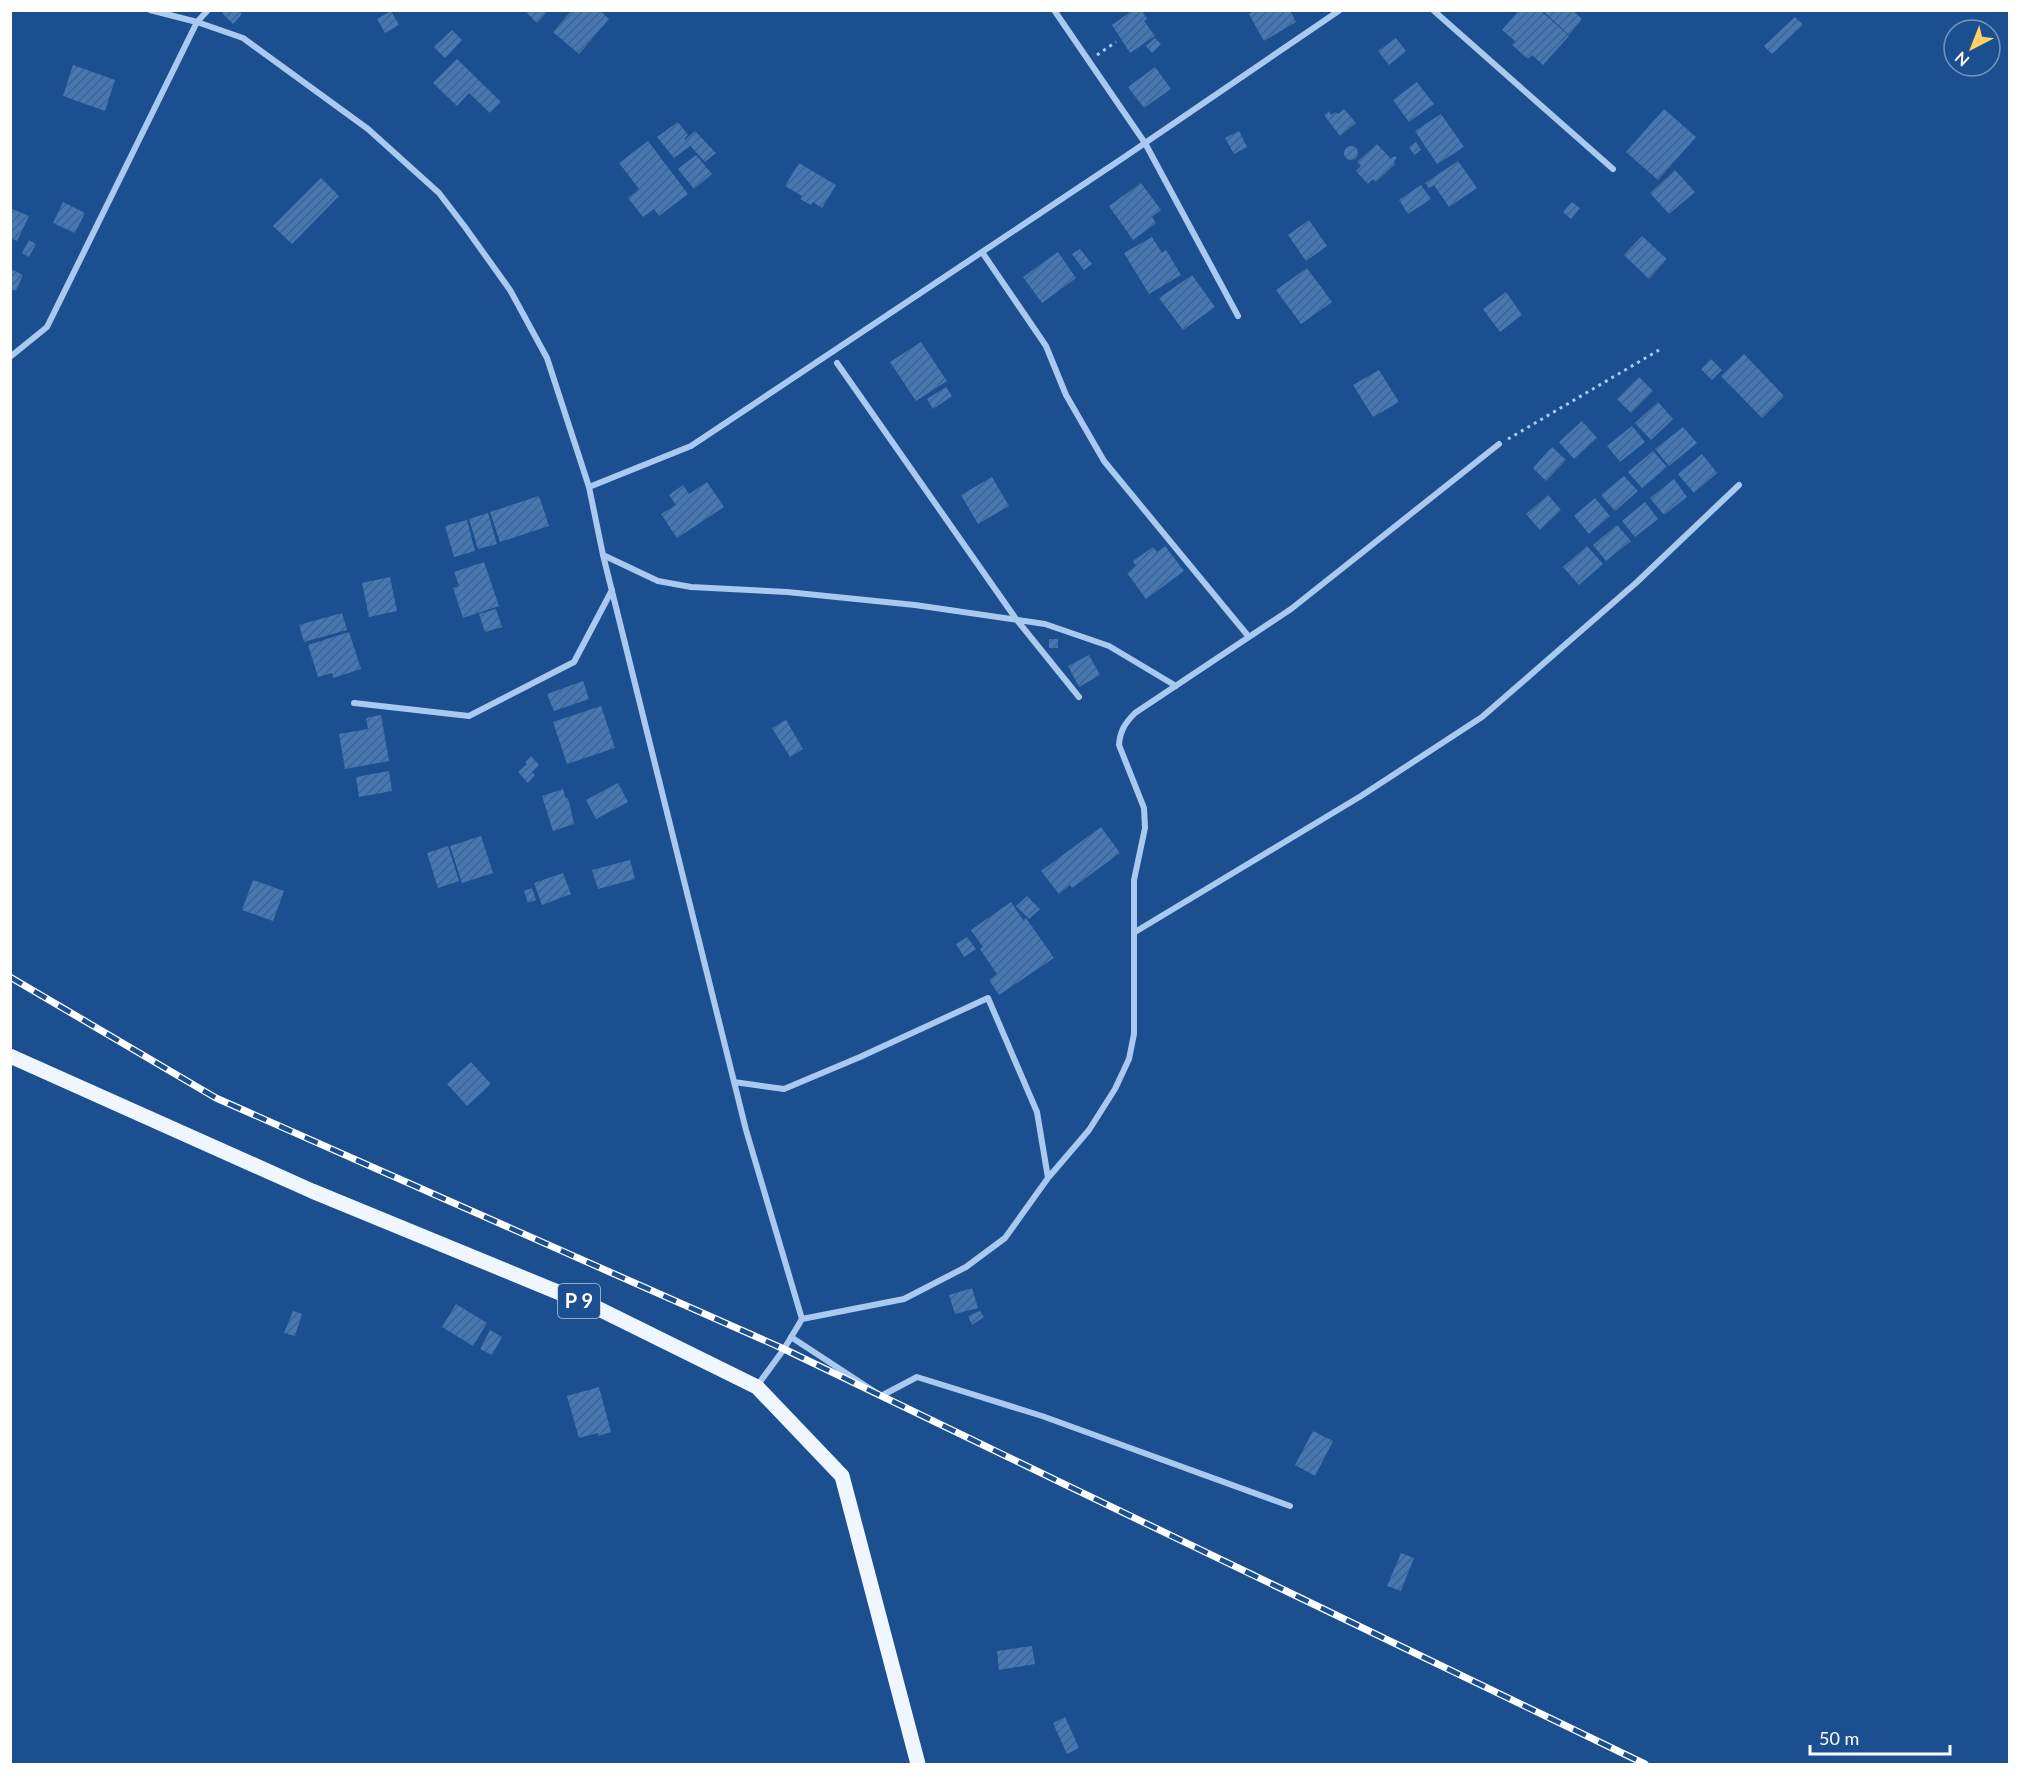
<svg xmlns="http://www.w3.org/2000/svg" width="2020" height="1775" font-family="Lato,sans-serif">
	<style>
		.building { fill: url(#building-hatch) }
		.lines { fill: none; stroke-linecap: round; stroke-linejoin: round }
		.path { stroke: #a9c9ee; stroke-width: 3; stroke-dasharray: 3 4.5; stroke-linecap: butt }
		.minor { stroke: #a9c9ee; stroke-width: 6 }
		.primary { stroke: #f0f6ff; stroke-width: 15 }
		.rail-casing { stroke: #fff; stroke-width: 7 }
		.rail { stroke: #1b4f8f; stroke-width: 4.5; stroke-dasharray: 14; stroke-linecap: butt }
		.labels { text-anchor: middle; stroke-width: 6; stroke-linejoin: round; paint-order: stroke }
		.shield { fill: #1b4f8f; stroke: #bbcadd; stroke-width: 1.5 }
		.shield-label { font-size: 20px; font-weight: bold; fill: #fff }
	</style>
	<defs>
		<pattern id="building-hatch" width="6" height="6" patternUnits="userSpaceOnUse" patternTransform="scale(1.5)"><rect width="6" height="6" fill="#4478b7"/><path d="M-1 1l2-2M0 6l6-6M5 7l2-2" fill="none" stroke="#486282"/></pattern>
	</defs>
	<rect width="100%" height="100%" fill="#1b4f8f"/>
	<path class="building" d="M 225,10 L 238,10 L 242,14 L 233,24 L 222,13 Z
		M 524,10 L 549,10 L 537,23 Z
		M 572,10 L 599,10 L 609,19 L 579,54 L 553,32 Z
		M 1133,10 L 1137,10 L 1139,13 L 1142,11 L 1147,19 L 1144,21 L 1155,36 L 1130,53 L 1112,25 Z
		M 1256,10 L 1290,10 L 1296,22 L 1264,41 L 1249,14 Z
		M 1519,10 L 1540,10 L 1569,36 L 1543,65 L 1532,55 L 1528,59 L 1512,45 L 1515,41 L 1502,30 Z
		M 1542,10 L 1572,10 L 1582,19 L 1569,35 Z
		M 391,11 L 399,25 L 385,33 L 377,19 Z
		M 1795,17 L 1803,25 L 1772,54 L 1764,46 Z
		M 452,30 L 462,40 L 445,58 L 434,47 Z
		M 1155,38 L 1161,44 L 1152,53 L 1146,46 Z
		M 1396,38 L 1406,51 L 1389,65 L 1378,51 Z
		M 457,59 L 501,102 L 490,113 L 469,93 L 457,106 L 433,83 Z
		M 73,65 L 115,80 L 105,111 L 63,96 Z
		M 1155,67 L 1171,89 L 1144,108 L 1128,87 Z
		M 1417,82 L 1434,104 L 1409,122 L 1393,100 Z
		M 1344,109 L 1356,123 L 1340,136 L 1324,115 L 1329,111 L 1331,115 L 1336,112 L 1338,114 Z
		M 1664,109 L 1696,137 L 1658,180 L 1626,152 Z
		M 1441,114 L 1464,147 L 1437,164 L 1415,131 Z
		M 678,122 L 688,135 L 684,139 L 690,146 L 674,158 L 657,137 Z
		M 695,131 L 716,153 L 705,162 L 685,140 Z
		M 1239,131 L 1247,147 L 1234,154 L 1225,138 Z
		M 648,141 L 688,194 L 659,216 L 654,209 L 643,217 L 628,198 L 639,189 L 619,163 Z
		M 1416,142 L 1421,150 L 1414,155 L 1409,147 Z
		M 1377,144 L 1391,159 L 1394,156 L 1397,158 L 1394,161 L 1395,164 L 1376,182 L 1373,179 L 1368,184 L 1356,171 L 1361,166 L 1357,162 Z
		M1344 153a7 7 0 1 1 14 0a7 7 0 1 1-14 0Z
		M 696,155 L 712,174 L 694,189 L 678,169 Z
		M 1458,161 L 1477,188 L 1449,207 L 1434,185 L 1429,188 L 1425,183 Z
		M 799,163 L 836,185 L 822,208 L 813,202 L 811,205 L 800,199 L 802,196 L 785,186 Z
		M 1675,170 L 1695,192 L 1669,214 L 1650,193 Z
		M 321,178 L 339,196 L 292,244 L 273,226 Z
		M 1141,183 L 1161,210 L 1152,217 L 1156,223 L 1133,240 L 1109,206 Z
		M 1421,185 L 1431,199 L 1408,214 L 1399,200 Z
		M 63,202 L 85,213 L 75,233 L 53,223 Z
		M 1572,202 L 1580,208 L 1571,219 L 1563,212 Z
		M 10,208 L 29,216 L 17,241 L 10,238 Z
		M 1309,220 L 1327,246 L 1306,261 L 1288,235 Z
		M 1642,236 L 1667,259 L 1649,279 L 1624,255 Z
		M 1152,237 L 1162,253 L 1166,250 L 1181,275 L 1149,294 L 1124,253 Z
		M 29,240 L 36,244 L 29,257 L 22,253 Z
		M 1080,249 L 1092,264 L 1084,270 L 1072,254 Z
		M 1058,252 L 1076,278 L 1042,303 L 1023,277 Z
		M 1307,268 L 1332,302 L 1301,324 L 1276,290 Z
		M 13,270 L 23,275 L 16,291 L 10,289 L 10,275 Z
		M 1192,275 L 1215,307 L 1183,330 L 1159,298 Z
		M 1506,292 L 1522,315 L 1500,332 L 1483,309 Z
		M 921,342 L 947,381 L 916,401 L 890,362 Z
		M 1744,354 L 1784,396 L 1762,418 L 1721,376 Z
		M 1711,359 L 1722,370 L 1712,380 L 1701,369 Z
		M 1379,370 L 1399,402 L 1373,417 L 1353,385 Z
		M 1639,377 L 1653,391 L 1631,413 L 1617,399 Z
		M 946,387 L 952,396 L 933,409 L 927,399 Z
		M 1658,402 L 1673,419 L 1651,440 L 1635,423 Z
		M 1582,421 L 1597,438 L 1574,459 L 1559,442 Z
		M 1632,426 L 1645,442 L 1620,462 L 1607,446 Z
		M 1683,427 L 1697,443 L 1669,466 L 1655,449 Z
		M 1552,447 L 1566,460 L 1546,481 L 1533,468 Z
		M 1653,451 L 1667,467 L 1642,488 L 1628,472 Z
		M 1702,454 L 1717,473 L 1694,493 L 1678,474 Z
		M 1624,476 L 1638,491 L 1615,511 L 1601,495 Z
		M 992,477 L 1009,506 L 978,524 L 961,495 Z
		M 1674,479 L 1687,497 L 1664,515 L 1650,498 Z
		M 707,482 L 724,507 L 677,538 L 661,514 L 676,505 L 669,495 L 683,485 L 689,494 Z
		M 1548,495 L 1561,510 L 1540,530 L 1526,514 Z
		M 539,496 L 549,526 L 500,542 L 490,512 Z
		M 1595,498 L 1610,516 L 1589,534 L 1574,516 Z
		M 1645,502 L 1658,519 L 1635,537 L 1622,521 Z
		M 488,513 L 497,544 L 478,549 L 469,519 Z
		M 467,520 L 475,551 L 454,557 L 445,526 Z
		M 1617,525 L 1631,541 L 1606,561 L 1593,545 Z
		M 1165,546 L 1184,571 L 1146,599 L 1127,573 L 1136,566 L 1133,561 L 1153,547 L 1157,552 Z
		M 1587,546 L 1603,564 L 1579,585 L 1563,567 Z
		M 484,562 L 499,606 L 463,618 L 453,588 L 459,586 L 454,572 Z
		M 390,577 L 397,611 L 369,617 L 362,583 Z
		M 496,609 L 502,627 L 485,632 L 479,614 Z
		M 342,613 L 347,630 L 304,642 L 299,625 Z
		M 349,632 L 361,669 L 333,678 L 332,673 L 318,677 L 308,645 Z
		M 1049,639 L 1058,639 L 1058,648 L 1049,648 Z
		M 1089,655 L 1100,675 L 1079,687 L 1068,666 Z
		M 583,681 L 589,699 L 554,711 L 547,694 Z
		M 601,706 L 615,748 L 567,764 L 553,722 Z
		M 381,715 L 389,761 L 345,769 L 339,734 L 368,729 L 366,718 Z
		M 786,720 L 803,749 L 790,757 L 772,728 Z
		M 531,756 L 539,765 L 532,772 L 535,775 L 528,783 L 518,772 L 527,764 L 525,762 Z
		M 389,771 L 392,791 L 359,797 L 356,777 Z
		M 618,783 L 628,802 L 596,819 L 586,800 Z
		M 563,789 L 566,799 L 568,798 L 574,824 L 553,831 L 542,796 Z
		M 1101,827 L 1120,853 L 1072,888 L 1070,885 L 1059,894 L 1041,871 Z
		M 481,836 L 493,873 L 462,883 L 450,846 Z
		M 448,846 L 459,881 L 438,888 L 427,853 Z
		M 630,860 L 635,879 L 598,889 L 592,870 Z
		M 563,873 L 571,894 L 542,905 L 534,883 Z
		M 253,880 L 284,891 L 273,921 L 242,910 Z
		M 532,888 L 536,900 L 528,903 L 524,891 Z
		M 1027,896 L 1040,909 L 1029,919 L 1016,906 Z
		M 1011,902 L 1023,920 L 1026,918 L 1054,958 L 999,995 L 989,980 L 997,974 L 980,949 L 983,947 L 971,930 Z
		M 967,937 L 976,949 L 964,957 L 956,944 Z
		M 471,1062 L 491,1084 L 467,1106 L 447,1084 Z
		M 972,1288 L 978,1308 L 955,1314 L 949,1295 Z
		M 456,1304 L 487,1323 L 473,1346 L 442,1327 Z
		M 293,1311 L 302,1314 L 295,1336 L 284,1333 Z
		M 980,1311 L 984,1317 L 972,1325 L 968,1316 Z
		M 490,1330 L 502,1337 L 492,1355 L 480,1349 Z
		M 599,1387 L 611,1432 L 598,1436 L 598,1433 L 579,1438 L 567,1396 Z
		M 1313,1431 L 1333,1441 L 1315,1476 L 1295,1465 Z
		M 1401,1553 L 1414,1558 L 1401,1591 L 1387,1586 Z
		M 1032,1646 L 1035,1664 L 999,1670 L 997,1651 Z
		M 1065,1717 L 1079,1748 L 1067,1754 L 1053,1723 Z"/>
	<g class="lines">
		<path class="path" d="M 1097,55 L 1116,42
			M 1508,439 L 1659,350"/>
		<path class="minor" d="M 150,10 L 197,22 L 243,38 L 368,129 L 439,193 L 465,227 L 510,290 L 547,358 L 589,487 L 603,555 L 746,1130 L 802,1319 L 784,1349 L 757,1386
			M 1054,10 L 1145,143 L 1238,316
			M 1433,10 L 1613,169
			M 982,252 L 1046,346 L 1066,395 L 1104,461 L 1249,637
			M 10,357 L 47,327 L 197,22 L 208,10
			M 837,363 L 1016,619 L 1079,697
			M 589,487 L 691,446 L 1123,158 L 1340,10
			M 603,555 L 658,581 L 691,587 L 787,592 L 915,605 L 1045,624 L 1109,646 L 1176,686
			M 354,703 L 469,716 L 574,662 L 612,590
			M 1135,932 L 1361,796 L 1482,717 L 1637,582 L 1739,485
			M 734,1082 L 784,1089 L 860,1057 L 988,998 L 1037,1112 L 1048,1178
			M 802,1319 L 904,1299 L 966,1267 L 1005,1238 L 1048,1178 L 1089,1130 L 1115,1089 L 1129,1059 L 1134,1034 L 1134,880 L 1145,828 L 1144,808 L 1119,745 C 1120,731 1125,723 1135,713 L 1291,609 L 1499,444
			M 791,1337 L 881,1396 L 917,1377 L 1042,1416 L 1290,1506"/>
		<path class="primary" d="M 10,1056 L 312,1191 L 599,1309 L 757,1387 L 842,1476 L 918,1764"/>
		<defs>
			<path id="rail" d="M 10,977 L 216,1098 L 784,1349 L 1645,1764"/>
		</defs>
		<use href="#rail" class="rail-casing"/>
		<use href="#rail" class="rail"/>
	</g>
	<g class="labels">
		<rect class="shield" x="558" y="1284" width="42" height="34" rx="4.5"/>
		<g class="shield-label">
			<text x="579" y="1308">P 9</text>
		</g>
	</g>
	<rect width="2020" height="1775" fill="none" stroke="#ffffff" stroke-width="24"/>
	<g transform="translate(1972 48) rotate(222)"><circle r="28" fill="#1b4f8f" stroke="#7695bc" stroke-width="1.5"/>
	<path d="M0-4.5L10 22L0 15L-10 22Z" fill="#ffd166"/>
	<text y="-9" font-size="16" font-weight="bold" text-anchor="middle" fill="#ffffff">N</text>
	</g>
	<path d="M1810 1745v9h140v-9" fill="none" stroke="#ffffff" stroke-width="3"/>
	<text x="1819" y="1745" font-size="18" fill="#ffffff" stroke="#1b4f8f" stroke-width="4.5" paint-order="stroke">50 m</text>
</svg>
